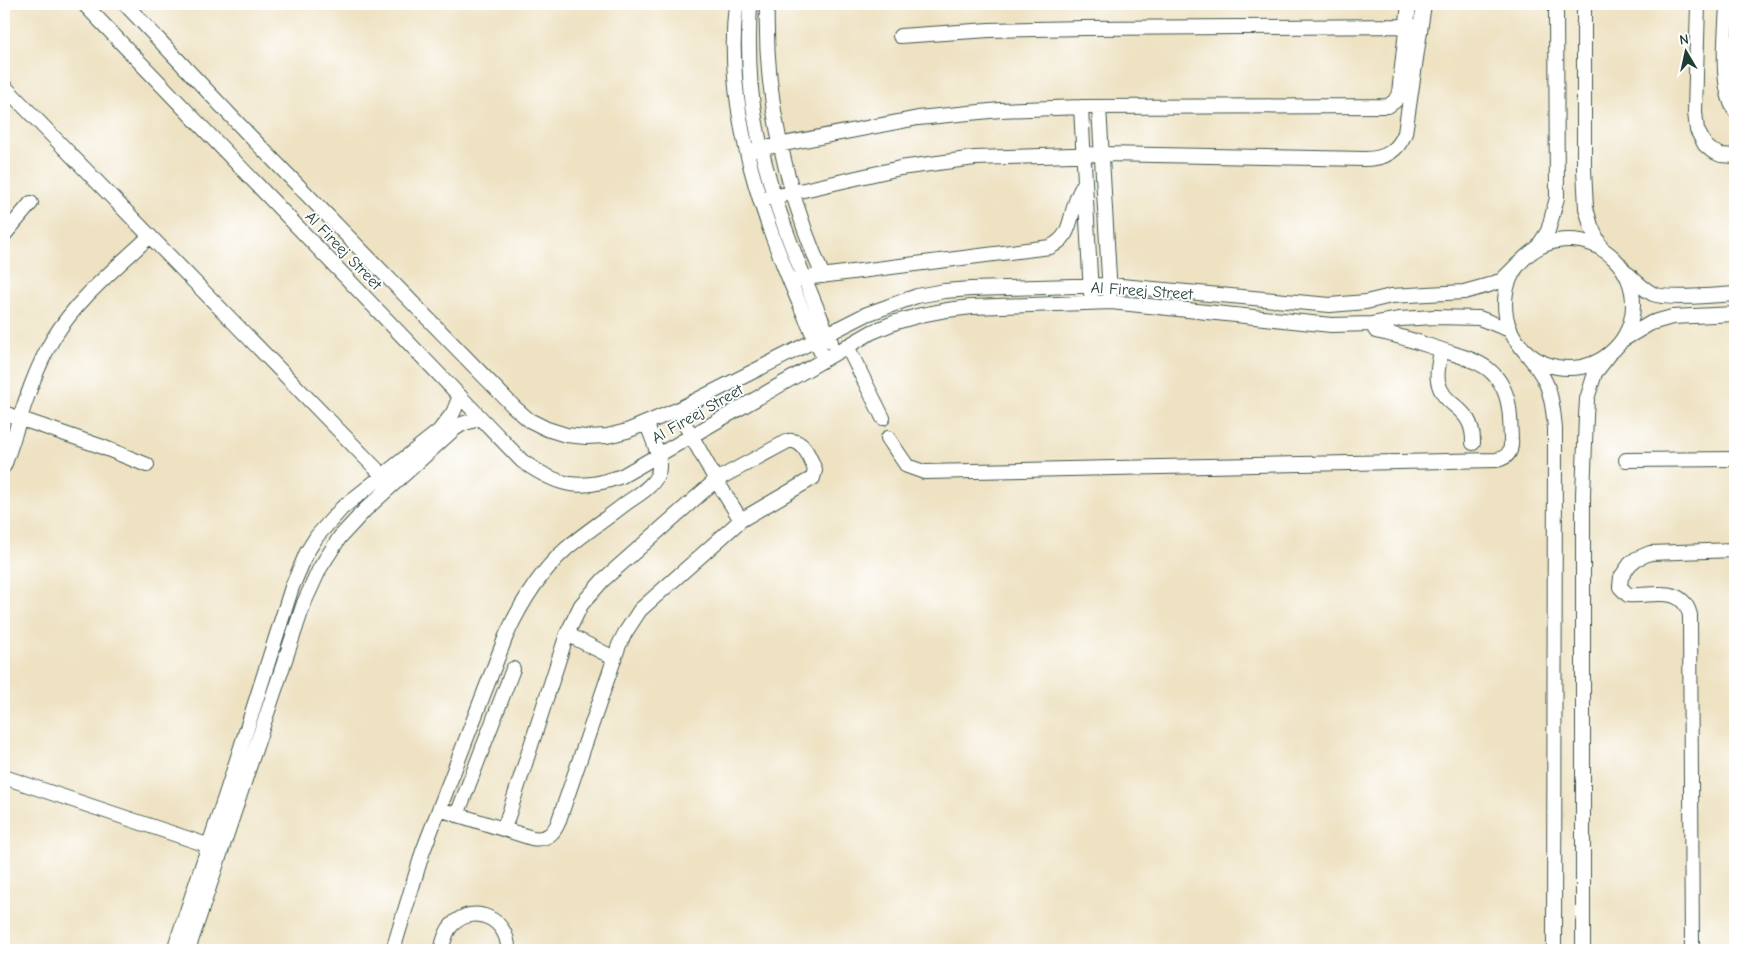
<svg xmlns="http://www.w3.org/2000/svg" width="1739" height="954" font-family="'Comic Neue',sans-serif">
	<style>
		.lines { fill: none; stroke-linecap: round; stroke-linejoin: round }
		.minor-casing { stroke: #3e5649; stroke-width: 16 }
		.minor { stroke: #fff; stroke-width: 14 }
		.labels { text-anchor: middle; stroke-width: 4; stroke-linejoin: round; paint-order: stroke }
		.street-label { font-size: 16px; fill: #1f3d34; stroke: #fff }
	</style>
	<rect width="100%" height="100%" fill="#fff"/>
	<filter id="ink" filterUnits="userSpaceOnUse"><feTurbulence type="fractalNoise" baseFrequency=".02" numOctaves="2"/><feDisplacementMap in="SourceGraphic" scale="10" xChannelSelector="R" yChannelSelector="G"/><feConvolveMatrix kernelMatrix="1 2 1 2 8 2 1 2 1" color-interpolation-filters="sRGB"/></filter>
	<filter id="wash" filterUnits="userSpaceOnUse"><feTurbulence type="fractalNoise" baseFrequency=".0096" numOctaves="4" result="noise"/><feDisplacementMap in="SourceGraphic" scale="20" xChannelSelector="R" yChannelSelector="G"/><feGaussianBlur stdDeviation="1.12" result="paint"/><feColorMatrix in="noise" values="0 0 0 0 0 0 0 0 0 0 0 0 0 0 0 0 0 1.4 0 .05"/><feComposite in="paint" operator="in"/></filter>
	<g filter="url(#wash)">
		<rect width="100%" height="100%" fill="#eee2c2"/>
	</g>
	<g filter="url(#ink)">
		<g class="lines">
			<defs>
				<path id="minor" d="M 84,4 L 522,461 C 558,486 579,492 622,476 L 872,332 L 896,322 L 921,315 L 947,310 L 972,307 L 1111,302 L 1331,325 L 1372,324 L 1400,319 L 1435,317 L 1479,318 L 1510,330
					M 125,4 L 248,134 L 514,407 L 529,420 L 547,429 L 566,435 L 586,437 L 607,436 L 627,431 L 677,410 L 867,314 L 917,296 L 944,291 L 971,289 L 1110,285 L 1330,305 L 1366,302 L 1391,296 L 1464,292 L 1489,285 L 1502,280 L 1519,263
					M 736,4 C 722,128 774,248 824,359
					M 750,4 C 748,42 748,80 755,118 C 768,195 801,271 831,342
					M 767,4 C 764,98 786,190 823,276
					M 1584,4 L 1584,169 L 1586,208 L 1591,226 L 1601,248
					M 1698,4 L 1695,112 L 1697,130 L 1705,145 L 1712,151 L 1721,155 L 1735,156
					M 1727,4 C 1726,35 1719,84 1735,111
					M 900,36 L 989,30 L 1085,28 L 1414,26
					M 4,86 L 388,481
					M 1081,107 L 1091,294
					M 1099,107 L 1110,294
					M 747,151 L 918,118 L 1000,110 L 1081,107 L 1388,106 L 1395,101 L 1399,93 L 1409,4
					M 760,200 L 900,168 L 975,158 L 1102,154 L 1365,159 C 1385,159 1398,151 1405,133 L 1424,4
					M 4,235 L 31,203
					M1505 304a64 64 0 1 1 128 0a64 64 0 1 1-128 0Z
					M 1537,248 L 1548,231 L 1557,198 L 1556,4
					M 1628,274 C 1636,282 1643,289 1653,294 C 1667,300 1718,295 1735,294
					M 797,279 L 1050,247 C 1070,238 1069,222 1075,204 C 1077,197 1081,189 1085,182
					M 1624,339 L 1651,323 L 1672,317 L 1735,314
					M 847,346 L 883,418
					M 1521,347 C 1547,377 1552,390 1555,429 L 1554,950
					M 1441,350 C 1440,360 1436,371 1438,381 C 1443,409 1474,405 1473,443
					M 677,410 L 716,480 L 741,520
					M 4,413 L 100,446 L 147,465
					M 888,438 L 907,466 L 924,472 L 1496,460 C 1508,458 1512,451 1511,439 C 1510,421 1511,402 1502,386 C 1499,380 1493,373 1488,369 C 1475,359 1457,355 1442,350 C 1420,343 1399,335 1376,331 L 1372,324
					M 1626,460 L 1735,459
					M 4,466 C 19,424 30,378 53,339 C 77,299 116,268 150,236
					M 567,634 L 614,658
					M 4,777 L 216,848
					M 439,809 L 532,838 C 545,840 553,835 558,823 L 619,645 L 625,633 L 640,610 L 741,520 L 813,478 L 815,470 C 810,458 804,439 788,441 L 716,480 L 603,580 L 581,605 L 567,634 L 504,829
					M 457,815 L 513,669
					M 174,950 L 228,788 L 292,587 L 307,552 L 317,536 L 342,508 L 439,431 L 453,413 L 460,396
					M 188,950 L 304,603 L 320,568 L 340,537 L 366,509 L 453,430 L 462,424 L 481,418
					M 393,950 L 423,851 L 506,636 C 521,603 540,572 567,548 C 586,532 606,519 625,504 C 636,496 651,488 657,476 C 664,461 652,439 647,424
					M 441,950 C 444,941 445,932 452,925 C 474,902 509,920 508,950
					M 1583,950 L 1583,494 L 1586,417 L 1587,399 L 1595,373 L 1610,354
					M 1692,950 L 1690,615 C 1682,584 1652,597 1628,595 L 1620,587 L 1621,577 L 1630,564 L 1636,559 L 1650,553 L 1735,550"/>
			</defs>
			<use href="#minor" class="minor-casing"/>
			<use href="#minor" class="minor"/>
		</g>
	</g>
	<g class="labels">
		<g class="street-label">
			<text transform="translate(344 250) rotate(46)" y="6">Al Fireej Street</text>
			<text transform="translate(1142 290) rotate(4)" y="6">Al Fireej Street</text>
			<text transform="translate(697 413) rotate(-30)" y="6">Al Fireej Street</text>
		</g>
	</g>
	<rect width="1739" height="954" fill="none" stroke="#fff" stroke-width="20"/>
	<g transform="translate(1686 52) rotate(351)" stroke="#ffffff" stroke-width="4" paint-order="stroke">
	<path d="M0-4L9 19L0 12L-9 19Z" fill="#1f3d34"/>
	<text y="-8" font-size="14" font-weight="bold" text-anchor="middle" fill="#1f3d34">N</text>
	</g>
</svg>
